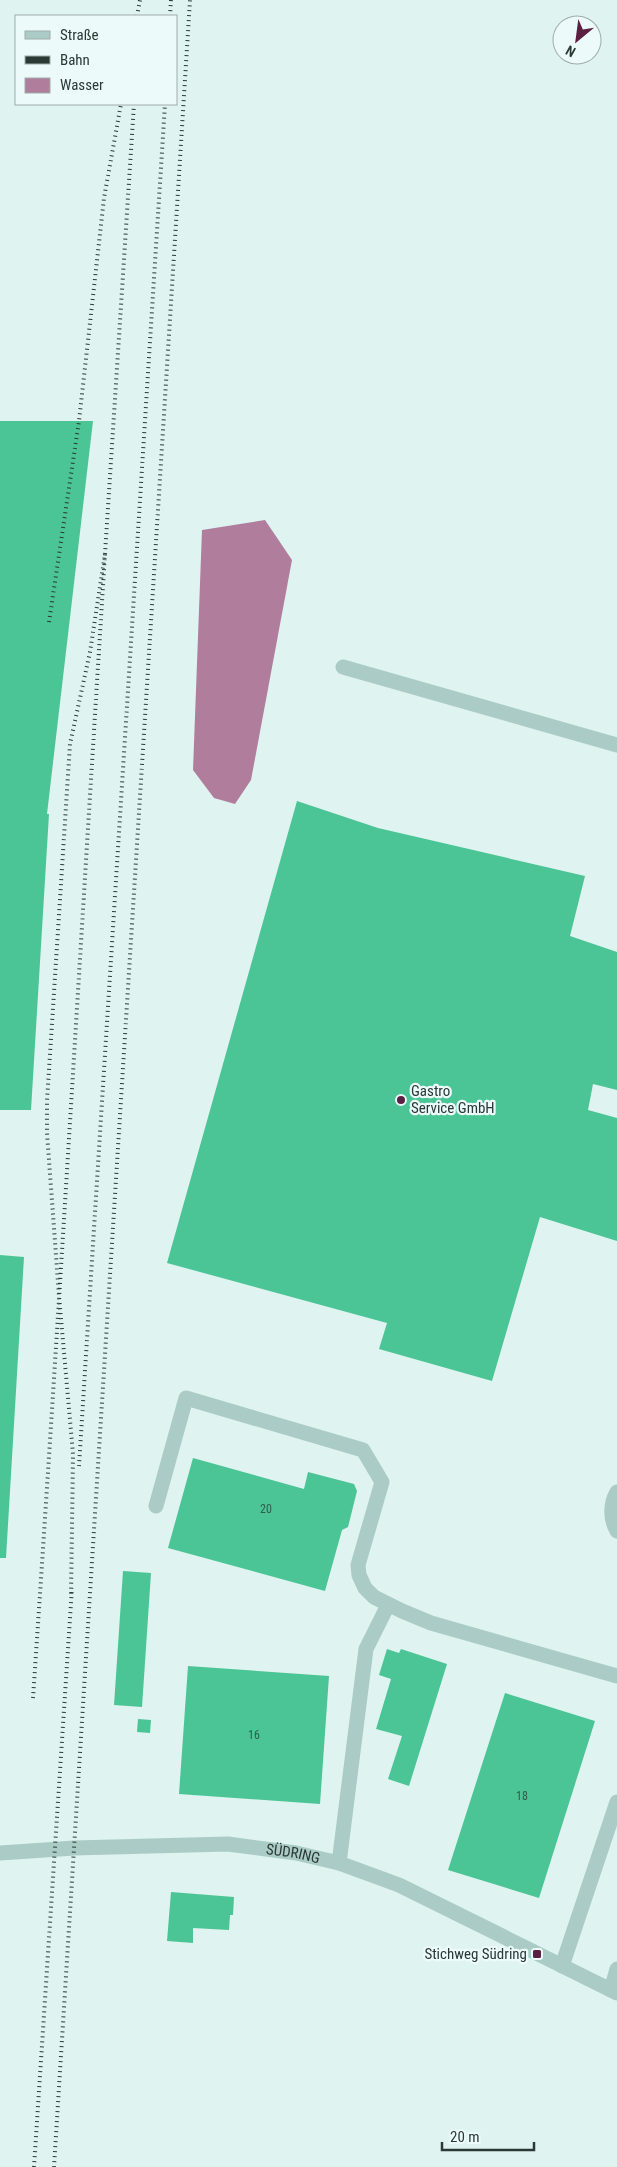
<svg xmlns="http://www.w3.org/2000/svg" width="617" height="2167" font-family="'Roboto Condensed',sans-serif">
	<style>
		.water { fill: #b07e9c }
		.building { fill: #4bc595 }
		.lines { fill: none; stroke-linecap: round; stroke-linejoin: round }
		.minor { stroke: #abccc6; stroke-width: 15 }
		.rail { stroke: #2a3934; stroke-width: 4; stroke-dasharray: 1 4; stroke-linecap: butt }
		.poi-dot { fill: #5b1f42; stroke: #ecfaf9; stroke-width: 2 }
		.labels { text-anchor: middle; stroke-width: 4.5; stroke-linejoin: round; paint-order: stroke }
		.number-label { font-size: 12px; fill: #325c4c }
		.poi-label { font-size: 15px; fill: #2a3934; stroke: #ecfaf9; text-anchor: start }
		.street-label { font-size: 15px; fill: #2a3934; stroke: #ecfaf9 }
	</style>
	<rect width="100%" height="100%" fill="#dff3f1"/>
	<path class="water" d="M 265,520 L 292,560 L 251,780 L 235,804 L 214,798 L 193,770 L 202,530 Z"/>
	<path class="building" d="M 0,421 L 93,421 L 47,814 L 49,814 L 31,1110 L 0,1110 Z
		M 297,801 L 378,828 L 585,876 L 570,936 L 617,952 L 617,1090 L 593,1084 L 588,1110 L 617,1118 L 617,1241 L 540,1217 L 492,1381 L 379,1349 L 387,1323 L 167,1263 Z
		M 0,1255 L 24,1257 L 6,1558 L 0,1558 Z
		M 193,1458 L 304,1489 L 308,1472 L 354,1484 L 357,1491 L 348,1527 L 342,1530 L 325,1591 L 168,1548 Z
		M 123,1571 L 151,1573 L 142,1707 L 114,1705 Z
		M 387,1649 L 399,1653 L 401,1649 L 447,1664 L 409,1786 L 388,1779 L 402,1736 L 376,1729 L 391,1679 L 379,1675 Z
		M 188,1666 L 329,1676 L 320,1804 L 179,1794 Z
		M 505,1693 L 595,1721 L 539,1898 L 448,1870 Z
		M 138,1719 L 151,1720 L 150,1733 L 137,1732 Z
		M 171,1892 L 234,1897 L 233,1915 L 230,1915 L 229,1930 L 193,1928 L 193,1943 L 167,1941 Z"/>
	<g class="lines">
		<g class="minor">
			<path d="M 343,667 L 617,745"/>
			<path d="M 617,1492 C 610,1504 610,1519 617,1531"/>
			<path d="M 156,1506 L 186,1398 L 363,1450 L 382,1482 L 358,1565 L 359,1575 L 365,1588 L 374,1597 L 402,1611 L 431,1623 L 617,1676"/>
			<path id="s1" d="M 0,1853 L 74,1848 L 228,1844 L 296,1853 L 339,1863 L 399,1885 L 617,1993"/>
			<path d="M 339,1863 L 366,1649 L 388,1605"/>
			<path d="M 562,1966 L 617,1802"/>
			<path d="M 611,1990 L 617,1969"/>
		</g>
		<path class="rail" d="M 137,16 L 140,0
			M 170,16 L 171,0
			M 105,554 L 134,104
			M 49,622 L 79,421 L 104,198 L 121,104
			M 79,1466 L 165,104
			M 33,1698 C 59,1317 81,935 105,554 L 90,652 L 70,744 L 47,1101 L 47,1133 L 59,1296 L 73,1454 L 71,1595
			M 34,2167 L 72,1588
			M 54,2167 L 190,0"/>
	</g>
	<g class="poi-dot">
		<circle cx="401" cy="1100" r="5"/>
		<rect x="532" y="1949" width="10" height="10" rx="2.5"/>
	</g>
	<g class="labels">
		<g class="number-label">
			<text x="266" y="1513">20</text>
			<text x="254" y="1739">16</text>
			<text x="522" y="1800">18</text>
		</g>
		<g class="poi-label">
			<text x="411" y="1096">Gastro<tspan x="411" dy="17">Service GmbH</tspan></text>
			<text x="527" y="1959" text-anchor="end">Stichweg Südring</text>
		</g>
		<g class="street-label">
			<text dy="5" stroke="none"><textPath href="#s1" startOffset="294">SÜDRING</textPath></text>
		</g>
	</g>
	<rect x="15" y="15" width="162" height="90" fill="#ecfaf9" stroke="#9eadaa"/>
	<rect x="25" y="31" width="25" height="8" fill="#abccc6" stroke="#9eadaa"/>
	<text x="60" y="40" font-size="15" fill="#2a3934">Straße</text>
	<rect x="25" y="56" width="25" height="8" fill="#2a3934" stroke="#9eadaa"/>
	<text x="60" y="65" font-size="15" fill="#2a3934">Bahn</text>
	<rect x="25" y="78" width="25" height="15" fill="#b07e9c" stroke="#9eadaa"/>
	<text x="60" y="90" font-size="15" fill="#2a3934">Wasser</text>
	<g transform="translate(577 40) rotate(209)"><circle r="24" fill="#ecfaf9" stroke="#9eadaa"/>
	<path d="M0-4L9 19L0 12L-9 19Z" fill="#5b1f42"/>
	<text y="-8" font-size="14" font-weight="bold" text-anchor="middle" fill="#2a3934">N</text>
	</g>
	<path d="M442 2142v8h92v-8" fill="none" stroke="#2a3934" stroke-width="2.5"/>
	<text x="450" y="2142" font-size="15" fill="#2a3934" stroke="#ecfaf9" stroke-width="4" paint-order="stroke">20 m</text>
</svg>
